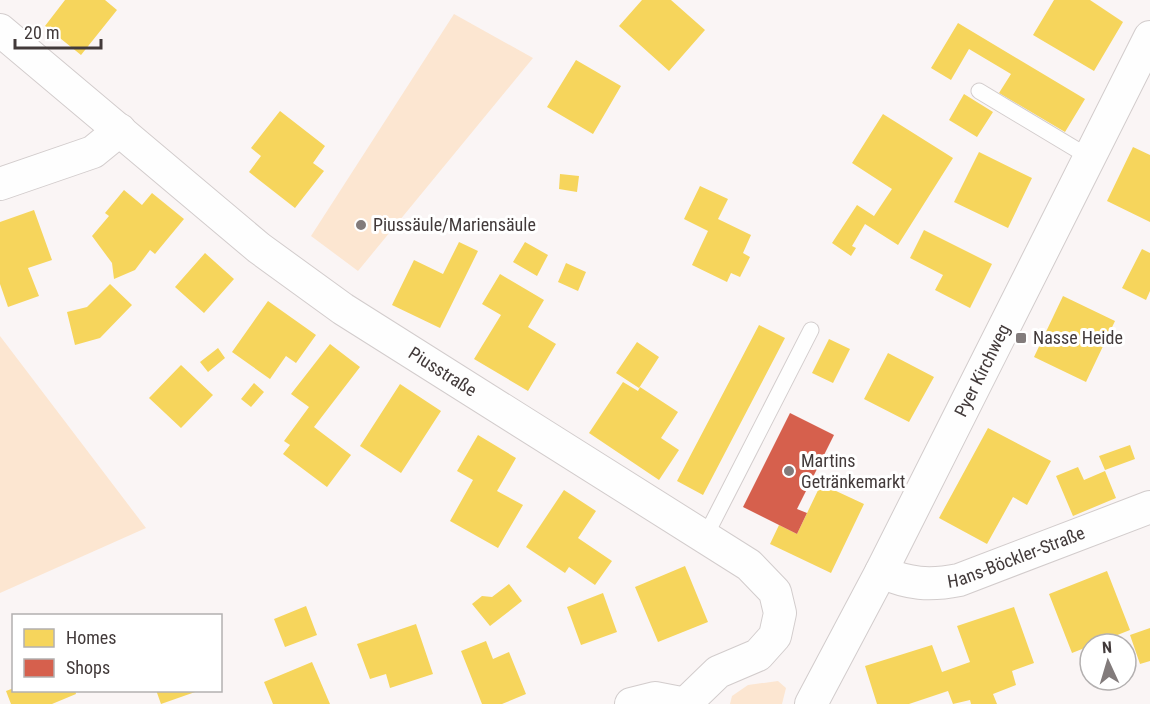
<svg xmlns="http://www.w3.org/2000/svg" width="1150" height="704" font-family="'Roboto Condensed',sans-serif">
	<style>
		.green { fill: #fce6d1 }
		.homes { fill: #f6d55c }
		.shops { fill: #d6604d }
		.lines { fill: none; stroke-linecap: round; stroke-linejoin: round }
		.service-casing { stroke: #d2cccc; stroke-width: 17 }
		.minor-casing { stroke: #d2cccc; stroke-width: 34 }
		.service { stroke: #fefefe; stroke-width: 15 }
		.minor { stroke: #fefefe; stroke-width: 32 }
		.poi-dot { fill: #827b7b; stroke: #fff; stroke-width: 2 }
		.labels { text-anchor: middle; stroke-width: 6; stroke-linejoin: round; paint-order: stroke }
		.poi-label { font-size: 18px; fill: #423a3a; stroke: #fff; text-anchor: start }
		.street-label { font-size: 18px; fill: #423a3a; stroke: #fff }
	</style>
	<rect width="100%" height="100%" fill="#faf5f5"/>
	<path class="green" d="M 454,14 L 533,58 L 358,271 L 311,236 Z
		M 0,336 L 146,528 L 0,593 Z
		M 778,681 L 786,688 L 782,704 L 730,704 L 732,696 L 748,685 Z"/>
	<path class="homes" d="M 65,0 L 105,0 L 117,10 L 81,55 L 45,26 Z
		M 642,0 L 671,0 L 705,30 L 669,71 L 619,26 Z
		M 1054,0 L 1090,0 L 1123,22 L 1094,71 L 1033,35 Z
		M 958,23 L 1085,99 L 1065,132 L 999,93 L 1011,74 L 969,49 L 951,80 L 931,68 Z
		M 576,60 L 621,86 L 593,134 L 547,107 Z
		M 964,94 L 993,112 L 977,137 L 949,120 Z
		M 280,111 L 325,146 L 313,163 L 324,171 L 295,208 L 249,172 L 261,156 L 251,148 Z
		M 883,114 L 953,158 L 898,245 L 865,224 L 852,246 L 856,248 L 851,256 L 832,243 L 857,205 L 874,216 L 892,189 L 852,163 Z
		M 1133,147 L 1150,155 L 1150,222 L 1107,201 Z
		M 979,152 L 1032,178 L 1008,228 L 954,202 Z
		M 560,174 L 579,176 L 577,192 L 559,189 Z
		M 700,186 L 728,199 L 718,219 L 751,235 L 743,253 L 750,257 L 740,277 L 731,273 L 727,282 L 692,265 L 708,231 L 684,219 Z
		M 124,190 L 142,205 L 152,193 L 184,219 L 155,254 L 150,250 L 135,270 L 114,279 L 112,263 L 92,236 L 109,216 L 105,213 Z
		M 34,210 L 52,260 L 28,268 L 39,296 L 8,307 L 0,284 L 0,222 Z
		M 924,230 L 992,264 L 970,308 L 935,290 L 943,275 L 910,258 Z
		M 459,242 L 478,251 L 440,328 L 392,305 L 414,260 L 443,274 Z
		M 525,242 L 548,255 L 537,276 L 513,262 Z
		M 1142,249 L 1150,253 L 1150,291 L 1146,300 L 1122,288 Z
		M 205,253 L 234,279 L 204,313 L 175,287 Z
		M 566,263 L 586,272 L 578,291 L 558,282 Z
		M 500,274 L 544,300 L 528,327 L 556,344 L 528,391 L 474,359 L 501,315 L 482,304 Z
		M 110,284 L 132,305 L 100,338 L 75,345 L 67,312 L 87,307 Z
		M 1063,296 L 1115,321 L 1086,382 L 1034,357 Z
		M 268,301 L 316,335 L 296,363 L 286,356 L 270,379 L 232,352 Z
		M 759,325 L 785,338 L 703,495 L 677,481 Z
		M 829,339 L 850,349 L 833,383 L 812,373 Z
		M 637,342 L 659,357 L 639,388 L 616,373 Z
		M 330,344 L 360,367 L 314,427 L 351,455 L 327,487 L 283,454 L 290,445 L 284,441 L 309,407 L 291,394 Z
		M 218,348 L 225,358 L 208,372 L 200,362 Z
		M 888,353 L 934,377 L 909,422 L 864,399 Z
		M 181,365 L 213,395 L 181,428 L 149,398 Z
		M 623,382 L 638,391 L 640,387 L 678,412 L 661,438 L 679,450 L 659,480 L 589,433 Z
		M 254,383 L 264,392 L 251,407 L 241,399 Z
		M 400,384 L 441,411 L 401,473 L 360,446 Z
		M 988,428 L 1051,461 L 1027,505 L 1013,497 L 987,544 L 939,518 Z
		M 478,435 L 516,458 L 497,491 L 523,505 L 498,548 L 450,521 L 473,480 L 457,471 Z
		M 1130,445 L 1135,459 L 1105,470 L 1099,456 Z
		M 1078,467 L 1084,480 L 1105,471 L 1116,498 L 1073,516 L 1056,476 Z
		M 821,484 L 864,504 L 831,573 L 770,544 L 779,525 L 797,534 Z
		M 564,490 L 596,511 L 578,538 L 612,561 L 595,585 L 569,567 L 565,573 L 526,547 Z
		M 685,566 L 708,622 L 658,642 L 635,587 Z
		M 1107,571 L 1130,630 L 1072,653 L 1049,594 Z
		M 509,584 L 522,601 L 490,626 L 472,604 L 482,596 L 492,597 Z
		M 603,593 L 617,632 L 581,645 L 567,607 Z
		M 306,606 L 317,635 L 285,647 L 274,619 Z
		M 1014,607 L 1034,663 L 1012,671 L 1016,685 L 993,694 L 997,704 L 971,704 L 970,700 L 953,704 L 948,691 L 909,704 L 877,704 L 865,666 L 932,645 L 942,672 L 970,662 L 957,626 Z
		M 416,624 L 433,674 L 390,688 L 386,674 L 370,679 L 357,644 Z
		M 1150,628 L 1150,661 L 1140,664 L 1130,635 Z
		M 486,641 L 493,659 L 509,652 L 526,694 L 502,704 L 482,704 L 461,651 Z
		M 312,662 L 330,704 L 273,704 L 264,682 Z
		M 14,688 L 14,690 L 75,690 L 76,694 L 52,704 L 11,704 L 6,691 Z
		M 156,690 L 198,690 L 198,691 L 161,704 Z"/>
	<path class="shops" d="M 790,413 L 834,435 L 797,509 L 807,513 L 797,534 L 743,507 Z"/>
	<g class="lines">
		<defs>
			<path id="service" d="M 979,91 L 1089,157
				M 705,537 L 811,330"/>
			<g id="minor">
				<path id="s1" d="M 0,30 L 259,248 L 343,309 L 749,565 L 775,592 L 780,613 L 775,636 L 758,655 L 718,672 L 686,703"/>
				<path d="M 0,184 L 93,152 L 120,130"/>
				<path id="s2" d="M 881,572 C 909,584 929,586 959,580 L 1150,507"/>
				<path d="M 631,704 L 655,698 L 686,704"/>
				<path id="s3" d="M 811,704 L 881,572 L 1150,37"/>
			</g>
		</defs>
		<use href="#service" class="service-casing"/>
		<use href="#minor" class="minor-casing"/>
		<use href="#service" class="service"/>
		<use href="#minor" class="minor"/>
	</g>
	<g class="poi-dot">
		<circle cx="361" cy="225" r="6"/>
		<rect x="1015" y="332" width="12" height="12" rx="3"/>
		<circle cx="789" cy="471" r="6"/>
	</g>
	<g class="labels">
		<g class="poi-label">
			<text x="373" y="231">Piussäule/Mariensäule</text>
			<text x="1033" y="344">Nasse Heide</text>
			<text x="801" y="467">Martins<tspan x="801" dy="21">Getränkemarkt</tspan></text>
		</g>
		<g class="street-label">
			<text dy="6" stroke="none"><textPath href="#s1" startOffset="560">Piusstraße</textPath></text>
			<text dy="6" stroke="none"><textPath href="#s3" startOffset="375">Pyer Kirchweg</textPath></text>
			<text dy="6" stroke="none"><textPath href="#s2" startOffset="141">Hans-Böckler-Straße</textPath></text>
		</g>
	</g>
	<rect x="12" y="614" width="210" height="78" fill="#ffffff" stroke="#b3b0b0" stroke-width="1.5"/>
	<rect x="24" y="629" width="30" height="18" fill="#f6d55c" stroke="#b3b0b0" stroke-width="1.5"/>
	<text x="66" y="644" font-size="18" fill="#423a3a">Homes</text>
	<rect x="24" y="659" width="30" height="18" fill="#d6604d" stroke="#b3b0b0" stroke-width="1.5"/>
	<text x="66" y="674" font-size="18" fill="#423a3a">Shops</text>
	<g transform="translate(1108 662) rotate(356)"><circle r="28" fill="#ffffff" stroke="#b3b0b0" stroke-width="1.5"/>
	<path d="M0-4.5L10 22L0 15L-10 22Z" fill="#827b7b"/>
	<text y="-9" font-size="16" font-weight="bold" text-anchor="middle" fill="#423a3a">N</text>
	</g>
	<path d="M15 39v9h86v-9" fill="none" stroke="#423a3a" stroke-width="3"/>
	<text x="24" y="39" font-size="18" fill="#423a3a" stroke="#ffffff" stroke-width="4.5" paint-order="stroke">20 m</text>
</svg>
